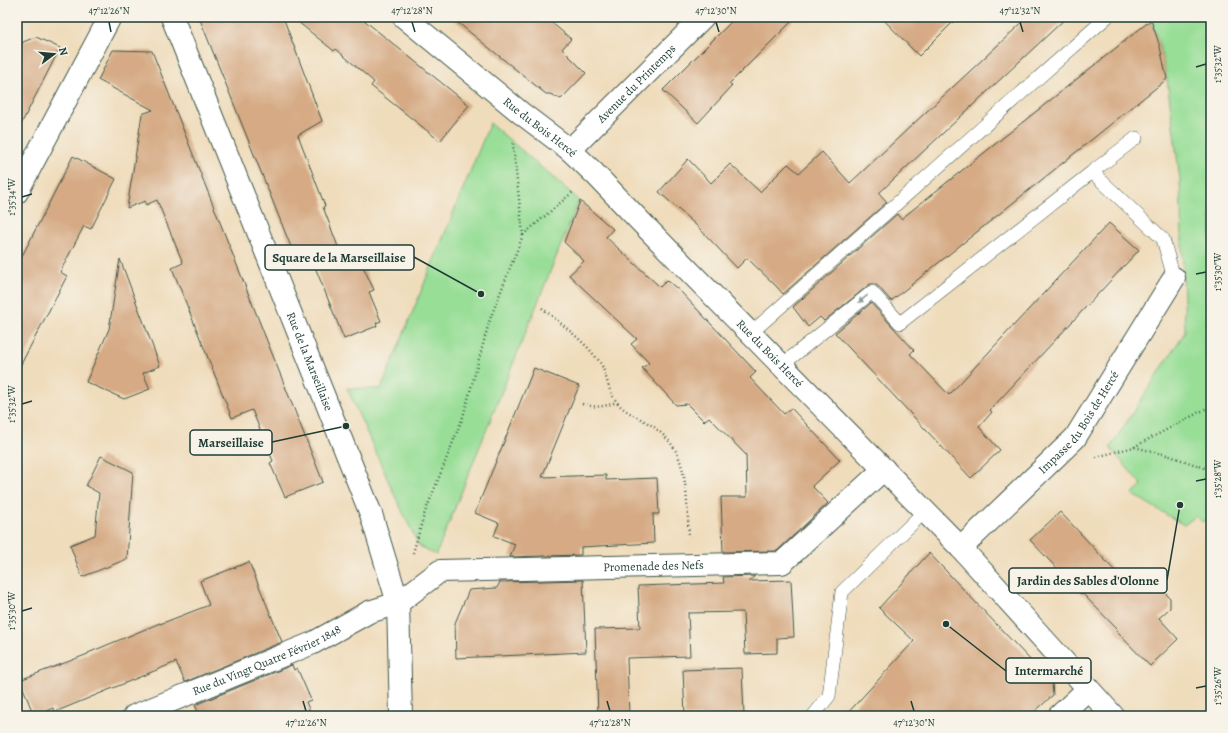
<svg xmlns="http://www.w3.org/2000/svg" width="1228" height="733" font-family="Alegreya,serif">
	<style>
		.green { fill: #98de97; stroke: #5c8e66 }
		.building { fill: #d5aa84 }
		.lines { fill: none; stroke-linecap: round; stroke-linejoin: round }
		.service-casing { stroke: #3e5548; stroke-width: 14 }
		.minor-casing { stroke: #3e5548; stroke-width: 24 }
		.path { stroke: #3e5548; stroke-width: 2.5; stroke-dasharray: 1 3; stroke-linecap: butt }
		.service { stroke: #fff; stroke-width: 13 }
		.minor { stroke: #fff; stroke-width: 22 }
		.oneway { fill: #8f9e9a }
		.ticks { fill: none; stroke: #1f3d34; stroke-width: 1.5 }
		.labels { text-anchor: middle; stroke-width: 3; stroke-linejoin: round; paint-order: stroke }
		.street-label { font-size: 12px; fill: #1f3d34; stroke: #f7f3e8 }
		.leader { fill: none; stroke: #1f3d34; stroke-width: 1.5 }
		.callout-dot { fill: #1f3d34; stroke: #f7f3e8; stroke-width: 1.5 }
		.callout { fill: #f7f3e8; stroke: #1f3d34; stroke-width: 1.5 }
		.callout-label { font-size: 13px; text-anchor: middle; font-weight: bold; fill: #1f3d34 }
		.neatline { fill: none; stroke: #1f3d34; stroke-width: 1.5 }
		.ticks-label { font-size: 10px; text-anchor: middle; fill: #1f3d34 }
	</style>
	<rect width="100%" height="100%" fill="#f7f3e8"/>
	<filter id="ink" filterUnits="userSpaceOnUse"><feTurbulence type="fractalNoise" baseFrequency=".025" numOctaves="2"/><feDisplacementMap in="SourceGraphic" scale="8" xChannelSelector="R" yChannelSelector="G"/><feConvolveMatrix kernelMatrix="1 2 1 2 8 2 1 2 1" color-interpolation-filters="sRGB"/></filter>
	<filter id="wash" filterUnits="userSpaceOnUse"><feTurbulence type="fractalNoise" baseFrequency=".012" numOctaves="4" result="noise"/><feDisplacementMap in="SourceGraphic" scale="16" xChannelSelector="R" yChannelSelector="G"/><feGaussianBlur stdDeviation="0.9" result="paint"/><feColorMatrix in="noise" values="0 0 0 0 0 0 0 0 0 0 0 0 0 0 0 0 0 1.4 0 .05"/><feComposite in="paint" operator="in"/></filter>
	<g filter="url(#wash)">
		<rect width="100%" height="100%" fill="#efdcbb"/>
		<path class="green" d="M 1150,17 L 1211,17 L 1211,518 L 1202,522 L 1196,516 L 1184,525 L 1132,494 L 1142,485 L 1110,448 L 1185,332 L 1180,180 L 1167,79 L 1160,47 Z
			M 490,123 L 579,200 L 436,555 L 419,546 L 395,496 L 347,388 L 381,389 Z"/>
		<g id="blocks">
			<path class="building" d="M 199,17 L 283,17 L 322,121 L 298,135 L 325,206 L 323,207 L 340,252 L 354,247 L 374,290 L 369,292 L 381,321 L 376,323 L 377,326 L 344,339 L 311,257 L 297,262 Z
				M 292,17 L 360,17 L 469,105 L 440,141 L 371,86 L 374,82 L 336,49 L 334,51 Z
				M 451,17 L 545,17 L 571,39 L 562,49 L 586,73 L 561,99 L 550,94 L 546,94 Z
				M 736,17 L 796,17 L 729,84 L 732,86 L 698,123 L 663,90 Z
				M 881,17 L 958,17 L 919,56 Z
				M 1028,17 L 1067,17 L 879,193 L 887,202 L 783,294 L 777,287 L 747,258 L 737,268 L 697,226 L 659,192 L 688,159 L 711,183 L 730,164 L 760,192 L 788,164 L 799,173 L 822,152 L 850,183 Z
				M 1151,20 L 1160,47 L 1167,79 L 891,301 L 878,286 L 874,284 L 870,284 L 824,321 L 820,317 L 808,327 L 793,307 L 897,214 L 901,219 Z
				M 36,37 L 60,48 L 17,132 L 17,54 L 23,42 Z
				M 113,50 L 152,51 L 323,482 L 285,497 L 270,463 L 273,461 L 252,410 L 232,418 L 172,268 L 183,263 L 157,200 L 146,205 L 145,201 L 127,208 L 142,114 L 153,110 L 98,80 Z
				M 73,156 L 116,179 L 91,229 L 84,226 L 60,272 L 67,276 L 17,372 L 17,266 Z
				M 580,201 L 613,229 L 606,237 L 660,287 L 667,280 L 681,292 L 756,372 L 750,378 L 784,414 L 791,408 L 840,460 L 812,486 L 828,503 L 777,551 L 723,552 L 721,497 L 747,497 L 746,455 L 709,417 L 704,421 L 687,404 L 676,405 L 642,368 L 649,363 L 631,344 L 637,339 L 569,275 L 584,261 L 564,242 Z
				M 1109,223 L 1139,250 L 990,410 L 992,412 L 979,427 L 1000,450 L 971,478 L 835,333 L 871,303 L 914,350 L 910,354 L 949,395 Z
				M 120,259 L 160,366 L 143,373 L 150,389 L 124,399 L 86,382 L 109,329 Z
				M 534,368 L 579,386 L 542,477 L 606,475 L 606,480 L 657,478 L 659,514 L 653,514 L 654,543 L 581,547 L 581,555 L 510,557 L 515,544 L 494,536 L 499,523 L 475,513 Z
				M 101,456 L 133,472 L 127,559 L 82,577 L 70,545 L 95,535 L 99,493 L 86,486 Z
				M 1060,512 L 1081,534 L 1126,583 L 1141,568 L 1170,598 L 1170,608 L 1159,618 L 1178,639 L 1150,666 L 1116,631 L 1117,629 L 1083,594 L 1082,595 L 1030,540 Z
				M 929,553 L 1052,683 L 1053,695 L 1030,716 L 845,716 L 914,641 L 879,608 Z
				M 249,562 L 282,642 L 185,682 L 176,662 L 55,712 L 53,708 L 34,716 L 20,680 L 88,654 L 88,653 L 160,623 L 160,624 L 209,605 L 200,581 Z
				M 755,576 L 749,581 L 791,580 L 794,637 L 777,638 L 777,653 L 745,654 L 743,612 L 688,613 L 690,656 L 627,658 L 629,716 L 598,716 L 595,629 L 640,628 L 638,586 L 724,583 L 723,577 Z
				M 583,580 L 586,652 L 456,658 L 455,623 L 469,590 L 497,588 L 500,582 Z
				M 292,665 L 294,670 L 297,668 L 311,700 L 306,702 L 312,716 L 200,716 L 195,705 Z
				M 742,668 L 744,716 L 685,716 L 683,670 Z"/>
		</g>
	</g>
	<g filter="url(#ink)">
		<use href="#blocks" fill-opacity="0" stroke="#3e5548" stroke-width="1"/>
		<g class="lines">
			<defs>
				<path id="service" d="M 1092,172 L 1136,138
					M 751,333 L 1107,17
					M 782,365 L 872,292 L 900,323 L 1092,172 L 1163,239 L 1174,278
					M 813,716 L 829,696 L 842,592 L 925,511"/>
				<g id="minor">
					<path id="s1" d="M 172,17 L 371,514 L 398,603 L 401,716"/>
					<path id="s2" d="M 404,17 L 521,113 L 570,150 L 595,174 L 638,219 L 961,548 L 1113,716"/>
					<path id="s3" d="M 570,150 L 703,17"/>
					<path d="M 17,192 L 110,17"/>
					<path id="s4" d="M 961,548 L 1075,438 L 1174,278"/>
					<path id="s5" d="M 134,716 L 313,643 L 369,612 L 398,603 L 440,571 L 782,563 L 884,469"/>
					<path d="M 1059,716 L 1088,689"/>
				</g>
			</defs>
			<use href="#service" class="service-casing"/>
			<use href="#minor" class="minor-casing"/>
			<path class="path" d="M 523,235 L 574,191
				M 542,308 C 559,322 575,334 590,350 C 593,354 597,358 600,362 C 607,374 607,389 616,401 C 625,414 643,418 655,428 C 664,435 672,443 677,453 C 688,479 687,510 689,537
				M 582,404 C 596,408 603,407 617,402
				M 1134,447 L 1211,406
				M 1096,457 L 1134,447 L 1167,455 L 1211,470
				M 413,553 L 424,515 L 463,417 L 490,319 L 523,235 L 513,145 L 514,141
				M 1209,716 L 1211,715"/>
			<use href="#service" class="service"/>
			<use href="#minor" class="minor"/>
		</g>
		<defs><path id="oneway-solid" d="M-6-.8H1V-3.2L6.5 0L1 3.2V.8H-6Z"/></defs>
		<use class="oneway" href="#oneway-solid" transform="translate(863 299) rotate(141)"/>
	</g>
	<path class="ticks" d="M 109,22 L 111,32M 412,22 L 415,32M 716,22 L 719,32M 1020,22 L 1023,32M 1196,67 L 1206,64M 22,197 L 32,194M 1196,274 L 1206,272M 22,404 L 32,401M 1196,481 L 1206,479M 22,611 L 32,608M 1196,688 L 1206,686M 303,701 L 306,711M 607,701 L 610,711M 911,701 L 914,711"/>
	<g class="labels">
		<g class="street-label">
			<text dy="4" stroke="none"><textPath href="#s3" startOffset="94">Avenue du Printemps</textPath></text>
			<text dy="4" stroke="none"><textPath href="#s2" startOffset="175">Rue du Bois Hercé</textPath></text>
			<text dy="4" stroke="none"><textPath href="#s2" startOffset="498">Rue du Bois Hercé</textPath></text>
			<text dy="4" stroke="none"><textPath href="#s1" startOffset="371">Rue de la Marseillaise</textPath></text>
			<text dy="4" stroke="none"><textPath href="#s4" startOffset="173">Impasse du Bois de Hercé</textPath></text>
			<text dy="4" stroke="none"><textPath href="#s5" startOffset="554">Promenade des Nefs</textPath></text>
			<text dy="4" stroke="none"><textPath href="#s5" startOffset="144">Rue du Vingt Quatre Février 1848</textPath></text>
		</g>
	</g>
	<path class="leader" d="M481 294L414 257M346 426L272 442M1180 505L1167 580M946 624L1006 671"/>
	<g class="callout-dot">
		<circle cx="481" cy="294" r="4"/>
		<circle cx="346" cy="426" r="4"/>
		<circle cx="1180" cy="505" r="4"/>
		<circle cx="946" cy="624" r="4"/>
	</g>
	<g class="callout">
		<rect x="265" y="245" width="149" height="25" rx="4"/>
		<rect x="190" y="430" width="82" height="25" rx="4"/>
		<rect x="1009" y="568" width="158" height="25" rx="4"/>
		<rect x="1006" y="658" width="85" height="25" rx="4"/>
	</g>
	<g class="callout-label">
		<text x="339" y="262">Square de la Marseillaise</text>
		<text x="231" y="447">Marseillaise</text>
		<text x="1088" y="585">Jardin des Sables d'Olonne</text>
		<text x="1049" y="675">Intermarché</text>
	</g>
	<rect width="1228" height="733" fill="none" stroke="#f7f3e8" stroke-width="44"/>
	<g transform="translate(54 54) rotate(74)" stroke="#f7f3e8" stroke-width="3" paint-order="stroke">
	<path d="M0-3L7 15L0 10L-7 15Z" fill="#1f3d34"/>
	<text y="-6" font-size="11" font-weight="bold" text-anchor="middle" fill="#1f3d34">N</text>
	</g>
	<rect x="22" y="22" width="1184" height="689" class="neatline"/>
	<g class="ticks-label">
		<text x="109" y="14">47°12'26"N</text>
		<text x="412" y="14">47°12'28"N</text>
		<text x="716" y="14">47°12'30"N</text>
		<text x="1020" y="14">47°12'32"N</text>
		<text transform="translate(1217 64) rotate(-90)" y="4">1°35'32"W</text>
		<text transform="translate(11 197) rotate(-90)" y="4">1°35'34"W</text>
		<text transform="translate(1217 272) rotate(-90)" y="4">1°35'30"W</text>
		<text transform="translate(11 404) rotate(-90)" y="4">1°35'32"W</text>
		<text transform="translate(1217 479) rotate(-90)" y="4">1°35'28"W</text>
		<text transform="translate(11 611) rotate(-90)" y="4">1°35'30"W</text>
		<text transform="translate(1217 686) rotate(-90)" y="4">1°35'26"W</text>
		<text x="306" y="726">47°12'26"N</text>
		<text x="610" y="726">47°12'28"N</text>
		<text x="914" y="726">47°12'30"N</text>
	</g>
</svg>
